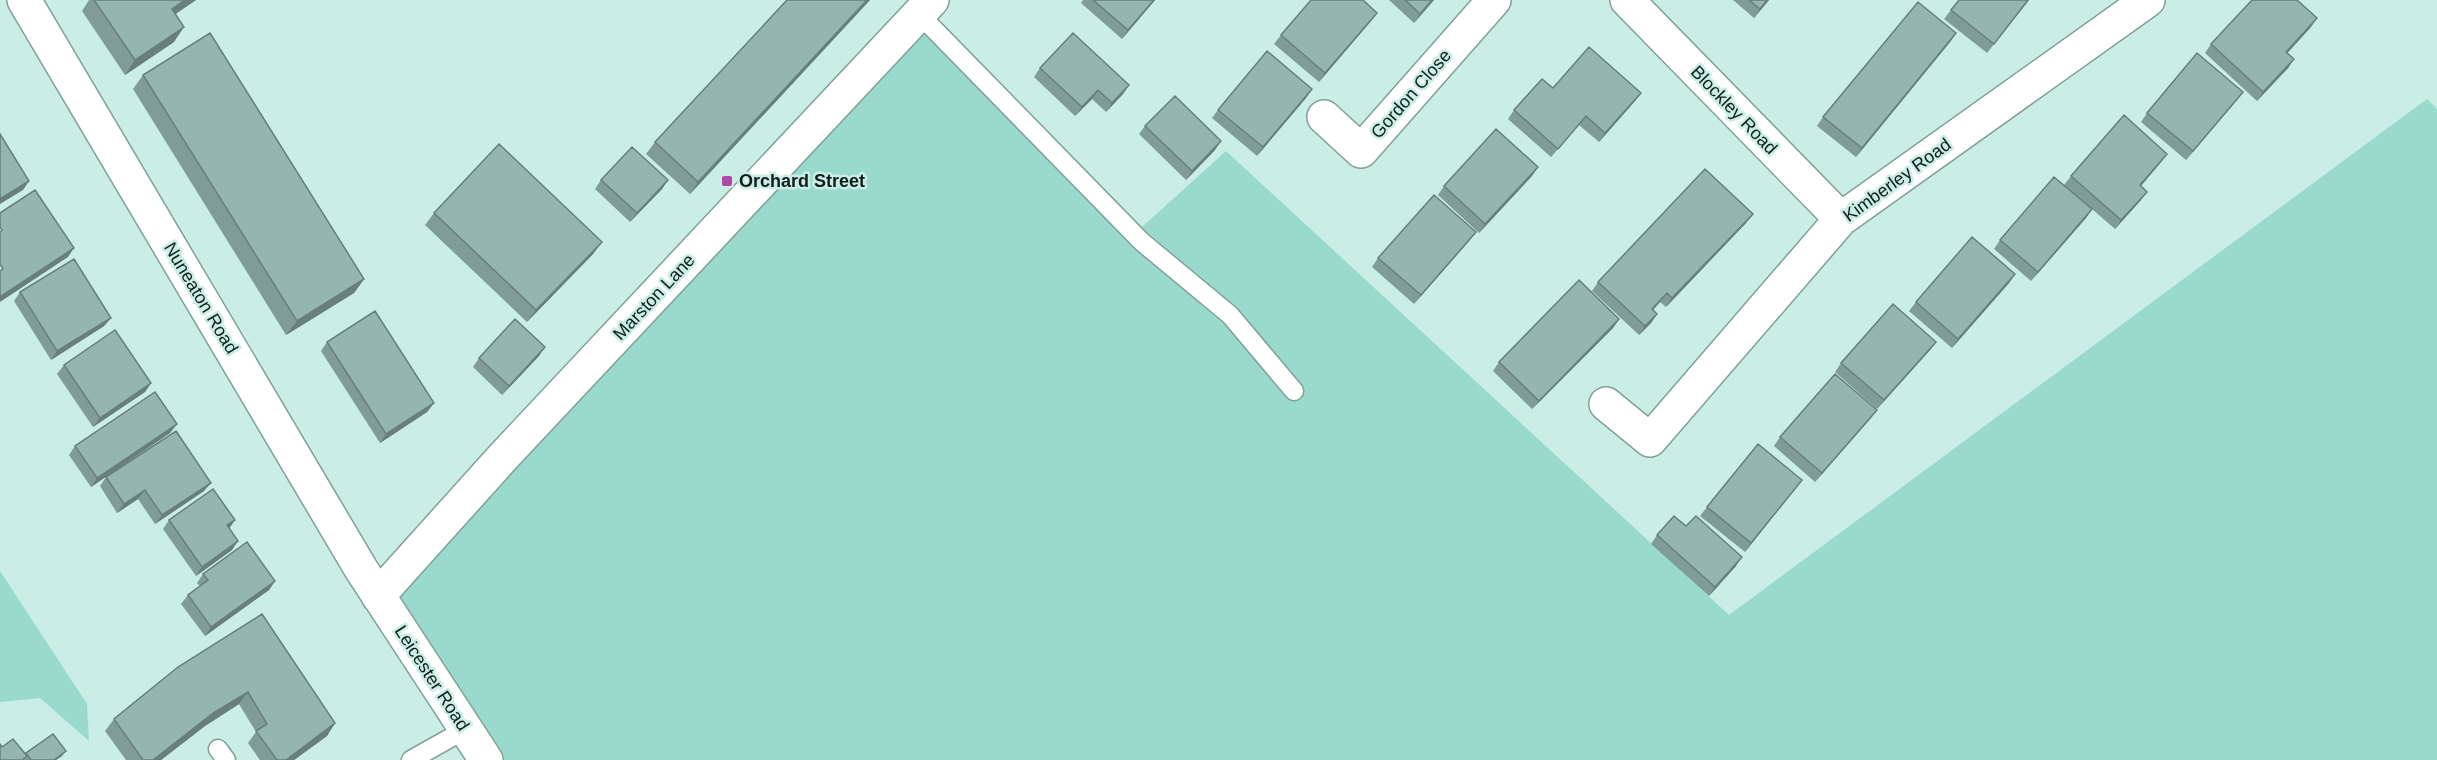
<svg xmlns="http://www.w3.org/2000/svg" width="2437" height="760" font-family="Arial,sans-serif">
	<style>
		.green { fill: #99dacd }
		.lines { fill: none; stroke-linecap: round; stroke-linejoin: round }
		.lane-casing { stroke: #7fa19a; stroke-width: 21 }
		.street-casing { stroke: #7fa19a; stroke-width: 36 }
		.secondary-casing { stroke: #7fa19a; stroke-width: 36 }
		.lane { stroke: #fff; stroke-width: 18 }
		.street { stroke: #fff; stroke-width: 33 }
		.secondary { stroke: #fff; stroke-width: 33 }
		.wall { fill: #7f9d96 }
		.shaded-wall { fill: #687f7a }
		.building { fill: #94b6af; stroke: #687f7a; stroke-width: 1.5 }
		.poi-dot { fill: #b147a8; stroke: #caede6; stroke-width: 2 }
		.labels { text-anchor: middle; stroke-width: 5; stroke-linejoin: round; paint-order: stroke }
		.street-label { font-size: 18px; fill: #111e1b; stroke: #caede6 }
		.poi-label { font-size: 18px; font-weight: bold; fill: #111e1b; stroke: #caede6; text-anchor: start }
	</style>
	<rect width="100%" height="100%" fill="#caede6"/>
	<path class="green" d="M 935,15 L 1142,227 L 1226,151 L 1729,615 L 2427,99 L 2437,109 L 2437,760 L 504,760 L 395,600 L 428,560 Z
		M 0,571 L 87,704 L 89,741 L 40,698 L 0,702 Z"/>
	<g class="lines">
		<defs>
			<path id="lane" d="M 919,14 L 1142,242 L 1230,315 L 1294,391
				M 218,749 L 226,760
				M 411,760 L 466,729"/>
			<path id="street" d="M 1627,0 L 1841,219
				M 1324,117 L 1361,151 L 1494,0
				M 1606,404 L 1650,440 L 1841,219 L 2148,0"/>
			<path id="secondary" d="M 24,0 L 361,569 L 486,760
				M 378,596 L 503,457 L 932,0"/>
		</defs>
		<use href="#lane" class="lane-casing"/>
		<use href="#street" class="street-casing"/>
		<use href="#secondary" class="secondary-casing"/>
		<use href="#lane" class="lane"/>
		<use href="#street" class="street"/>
		<use href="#secondary" class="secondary"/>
	</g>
	<path class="wall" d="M 89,0 L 196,0 L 175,14 L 174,42 L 125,75 L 82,11 Z
		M 787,0 L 870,0 L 690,194 L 646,154 L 655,142 Z
		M 1083,0 L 1155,0 L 1122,39 L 1081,3 Z
		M 1389,0 L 1434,0 L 1414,23 Z
		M 1733,0 L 1769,0 L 1754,18 Z
		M 2029,0 L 1987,53 L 1944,19 L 1951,10 Z
		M 1371,21 L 1319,82 L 1274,44 L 1281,35 Z
		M 2311,27 L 2287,53 L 2294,59 L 2288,68 L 2257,101 L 2205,53 L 2211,44 Z
		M 1956,33 L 1950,42 L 1856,157 L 1817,126 L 1823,117 Z
		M 1040,68 L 1129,85 L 1123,94 L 1106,112 L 1092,99 L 1075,116 L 1034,77 Z
		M 143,75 L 364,279 L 354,293 L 286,335 L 133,89 Z
		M 1553,88 L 1641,93 L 1635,101 L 1599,142 L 1579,125 L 1551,157 L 1508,119 L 1514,110 Z
		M 1306,98 L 1257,156 L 1212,118 L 1218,110 Z
		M 2236,101 L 2186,160 L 2141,122 L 2147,113 Z
		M 1145,126 L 1215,150 L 1186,180 L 1139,134 Z
		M 2167,154 L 2161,162 L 2141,186 L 2141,200 L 2115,229 L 2092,209 L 2086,218 L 2031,281 L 1994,249 L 2000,240 L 2064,185 L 2071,176 Z
		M 1532,176 L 1479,233 L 1438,195 L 1444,186 Z
		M 601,180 L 668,180 L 662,189 L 630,222 L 595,189 Z
		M 434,213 L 602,242 L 593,254 L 527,322 L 425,225 Z
		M 1753,214 L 1746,223 L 1666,307 L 1660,302 L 1653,310 L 1657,314 L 1651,323 L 1639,335 L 1592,291 L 1598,282 Z
		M 1476,232 L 1469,241 L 1414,304 L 1372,267 L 1378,258 Z
		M 2015,274 L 2009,283 L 1952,348 L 1909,311 L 1916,302 Z
		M 20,292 L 111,318 L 104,326 L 51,360 L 14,301 Z
		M 1619,319 L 1613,328 L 1532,409 L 1493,371 L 1499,362 Z
		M 327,342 L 434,403 L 427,412 L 380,443 L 321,351 Z
		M 1936,342 L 1930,350 L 1877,409 L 1835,372 L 1841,363 Z
		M 539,356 L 502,395 L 473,367 L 479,358 Z
		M 64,365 L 151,383 L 145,392 L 93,427 L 57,374 Z
		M 1870,419 L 1815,482 L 1774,446 L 1780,437 Z
		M 177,424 L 170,433 L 91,487 L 69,455 L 75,446 Z
		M 106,477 L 204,491 L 155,524 L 138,499 L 117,513 L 100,486 Z
		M 1802,480 L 1745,552 L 1700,516 L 1707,507 Z
		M 169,520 L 232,550 L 196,576 L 163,529 Z
		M 1686,526 L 1736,566 L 1709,596 L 1651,544 L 1657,535 Z
		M 203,574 L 275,581 L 269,590 L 205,636 L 181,604 L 188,595 L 200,586 L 197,583 Z
		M 178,667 L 335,723 L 327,736 L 294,760 L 260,760 L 248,743 L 256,732 L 239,704 L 205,726 L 161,760 L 126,760 L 105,731 L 114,719 Z
		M 2,747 L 25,755 L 26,753 L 62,756 L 56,760 L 22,760 Z"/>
	<path class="shaded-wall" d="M 185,0 L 196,0 L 161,24 L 172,9 Z
		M 867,0 L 870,0 L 690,194 L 698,182 Z
		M 1154,0 L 1155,0 L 1122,39 L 1128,30 Z
		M 1432,0 L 1434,0 L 1414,23 L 1420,14 Z
		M 1767,0 L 1769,0 L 1754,18 L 1760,9 Z
		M 2028,0 L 2029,0 L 1987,53 L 1994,44 Z
		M 1377,13 L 1371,21 L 1319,82 L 1325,73 Z
		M 2317,18 L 2311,27 L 2280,61 L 2286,52 Z
		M 184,27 L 174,42 L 125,75 L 135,60 Z
		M 1956,33 L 1950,42 L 1856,157 L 1862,148 Z
		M 2294,59 L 2288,68 L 2257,101 L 2263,92 Z
		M 1129,85 L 1123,94 L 1106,112 L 1112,103 Z
		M 1312,89 L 1306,98 L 1257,156 L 1263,147 Z
		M 1098,90 L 1092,99 L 1075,116 L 1082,107 Z
		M 2243,92 L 2236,101 L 2186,160 L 2193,151 Z
		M 1641,93 L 1635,101 L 1599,142 L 1605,133 Z
		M 1221,141 L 1215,150 L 1186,180 L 1192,171 Z
		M 2167,154 L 2161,162 L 2134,194 L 2140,185 Z
		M 1538,167 L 1532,176 L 1479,233 L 1485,224 Z
		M 668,180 L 662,189 L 630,222 L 637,213 Z
		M 29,181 L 23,190 L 0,204 L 0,199 Z
		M 2147,192 L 2141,200 L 2115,229 L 2121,220 Z
		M 2092,209 L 2086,218 L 2031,281 L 2038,272 Z
		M 1753,214 L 1746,223 L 1666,307 L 1672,298 Z
		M 1476,232 L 1469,241 L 1414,304 L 1421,295 Z
		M 602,242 L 593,254 L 527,322 L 536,310 Z
		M 74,248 L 68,257 L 0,302 L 0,297 Z
		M 2015,274 L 2009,283 L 1952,348 L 1958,339 Z
		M 364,279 L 354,293 L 286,335 L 297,321 Z
		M 1667,293 L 1660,302 L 1646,318 L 1652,309 Z
		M 1657,314 L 1651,323 L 1639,335 L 1645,326 Z
		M 111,318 L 104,326 L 51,360 L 57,351 Z
		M 1619,319 L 1613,328 L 1532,409 L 1539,401 Z
		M 1936,342 L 1930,350 L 1877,409 L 1884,400 Z
		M 545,347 L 539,356 L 502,395 L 509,386 Z
		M 151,383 L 145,392 L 93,427 L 100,418 Z
		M 434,403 L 427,412 L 380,443 L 386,434 Z
		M 1877,410 L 1870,419 L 1815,482 L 1822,473 Z
		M 177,424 L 170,433 L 91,487 L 97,478 Z
		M 1802,480 L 1796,488 L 1745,552 L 1751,543 Z
		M 211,483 L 204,491 L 155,524 L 162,515 Z
		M 145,490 L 138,499 L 117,513 L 124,504 Z
		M 235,520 L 229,529 L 227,525 Z
		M 238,541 L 232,550 L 196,576 L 202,567 Z
		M 1742,557 L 1736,566 L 1709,596 L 1715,587 Z
		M 275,581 L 269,590 L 205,636 L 211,627 Z
		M 248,692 L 239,704 L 205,726 L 161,760 L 153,760 L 213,713 Z
		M 335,723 L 327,736 L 294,760 L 286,760 Z
		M 66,751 L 62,756 L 56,760 L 54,760 Z"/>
	<path class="building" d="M 94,0 L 185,0 L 172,9 L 184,27 L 135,60 Z
		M 787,0 L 867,0 L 698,182 L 655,142 Z
		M 1093,0 L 1154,0 L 1128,30 Z
		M 1311,0 L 1363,0 L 1377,13 L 1325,73 L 1281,35 Z
		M 1405,0 L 1432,0 L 1420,14 Z
		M 1749,0 L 1767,0 L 1760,9 Z
		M 1959,0 L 2028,0 L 1994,44 L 1951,10 Z
		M 2252,0 L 2297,0 L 2317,18 L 2286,52 L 2294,59 L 2263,92 L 2211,44 Z
		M 1918,2 L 1956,33 L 1862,148 L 1823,117 Z
		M 210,33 L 364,279 L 297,321 L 143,75 Z
		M 1073,33 L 1129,85 L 1112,103 L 1098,90 L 1082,107 L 1040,68 Z
		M 1589,47 L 1641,93 L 1605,133 L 1586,116 L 1558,149 L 1514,110 L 1542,79 L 1553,88 Z
		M 1267,51 L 1312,89 L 1263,147 L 1218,110 Z
		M 2197,53 L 2243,92 L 2193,151 L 2147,113 Z
		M 1175,96 L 1221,141 L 1192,171 L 1145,126 Z
		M 2124,115 L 2167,154 L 2140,185 L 2147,192 L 2121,220 L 2071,176 Z
		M 1496,129 L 1538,167 L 1485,224 L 1444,186 Z
		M 0,134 L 29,181 L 0,199 Z
		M 499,144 L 602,242 L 536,310 L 434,213 Z
		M 632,147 L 668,180 L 637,213 L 601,180 Z
		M 1705,169 L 1753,214 L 1672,298 L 1667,293 L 1652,309 L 1657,314 L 1645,326 L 1598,282 Z
		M 2054,177 L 2092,209 L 2038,272 L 2000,240 Z
		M 35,190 L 74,248 L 0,297 L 0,271 L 3,269 L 0,264 L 0,232 L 2,230 L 0,227 L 0,213 Z
		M 1434,195 L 1476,232 L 1421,295 L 1378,258 Z
		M 1972,237 L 2015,274 L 1958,339 L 1916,302 Z
		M 74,259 L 111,318 L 57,351 L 20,292 Z
		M 1579,280 L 1619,319 L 1539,401 L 1499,362 Z
		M 1893,304 L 1936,342 L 1884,400 L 1841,363 Z
		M 375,311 L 434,403 L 386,434 L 327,342 Z
		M 515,319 L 545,347 L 509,386 L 479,358 Z
		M 115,330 L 151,383 L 100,418 L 64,365 Z
		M 1835,374 L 1877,410 L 1822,473 L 1780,437 Z
		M 155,392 L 177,424 L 97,478 L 75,446 Z
		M 176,431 L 211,483 L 162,515 L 145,490 L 124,504 L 106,477 Z
		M 1758,444 L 1802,480 L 1751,543 L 1707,507 Z
		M 213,489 L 235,520 L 227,525 L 238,541 L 202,567 L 169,520 Z
		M 1674,516 L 1686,526 L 1696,516 L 1742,557 L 1715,587 L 1657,535 Z
		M 247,542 L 275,581 L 211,627 L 188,595 L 208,580 L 203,574 Z
		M 262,614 L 335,723 L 286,760 L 277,760 L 256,731 L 267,724 L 248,692 L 213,713 L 153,760 L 143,760 L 114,719 L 178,667 Z
		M 53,734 L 66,751 L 54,760 L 31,760 L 26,753 Z
		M 13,739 L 27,756 L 22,760 L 0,760 L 0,744 L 2,747 Z"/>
	<rect class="poi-dot" x="721" y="175" width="12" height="12" rx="3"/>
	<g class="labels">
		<g class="street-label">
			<text transform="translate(1411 94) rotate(-49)" y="6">Gordon Close</text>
			<text transform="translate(1734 110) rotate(46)" y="6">Blockley Road</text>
			<text transform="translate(1897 180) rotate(-36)" y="6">Kimberley Road</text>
			<text transform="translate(654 297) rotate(-47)" y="6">Marston Lane</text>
			<text transform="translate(201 298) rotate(59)" y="6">Nuneaton Road</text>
			<text transform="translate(432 678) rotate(57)" y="6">Leicester Road</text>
		</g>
		<g class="poi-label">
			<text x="739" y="187">Orchard Street</text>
		</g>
	</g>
</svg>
